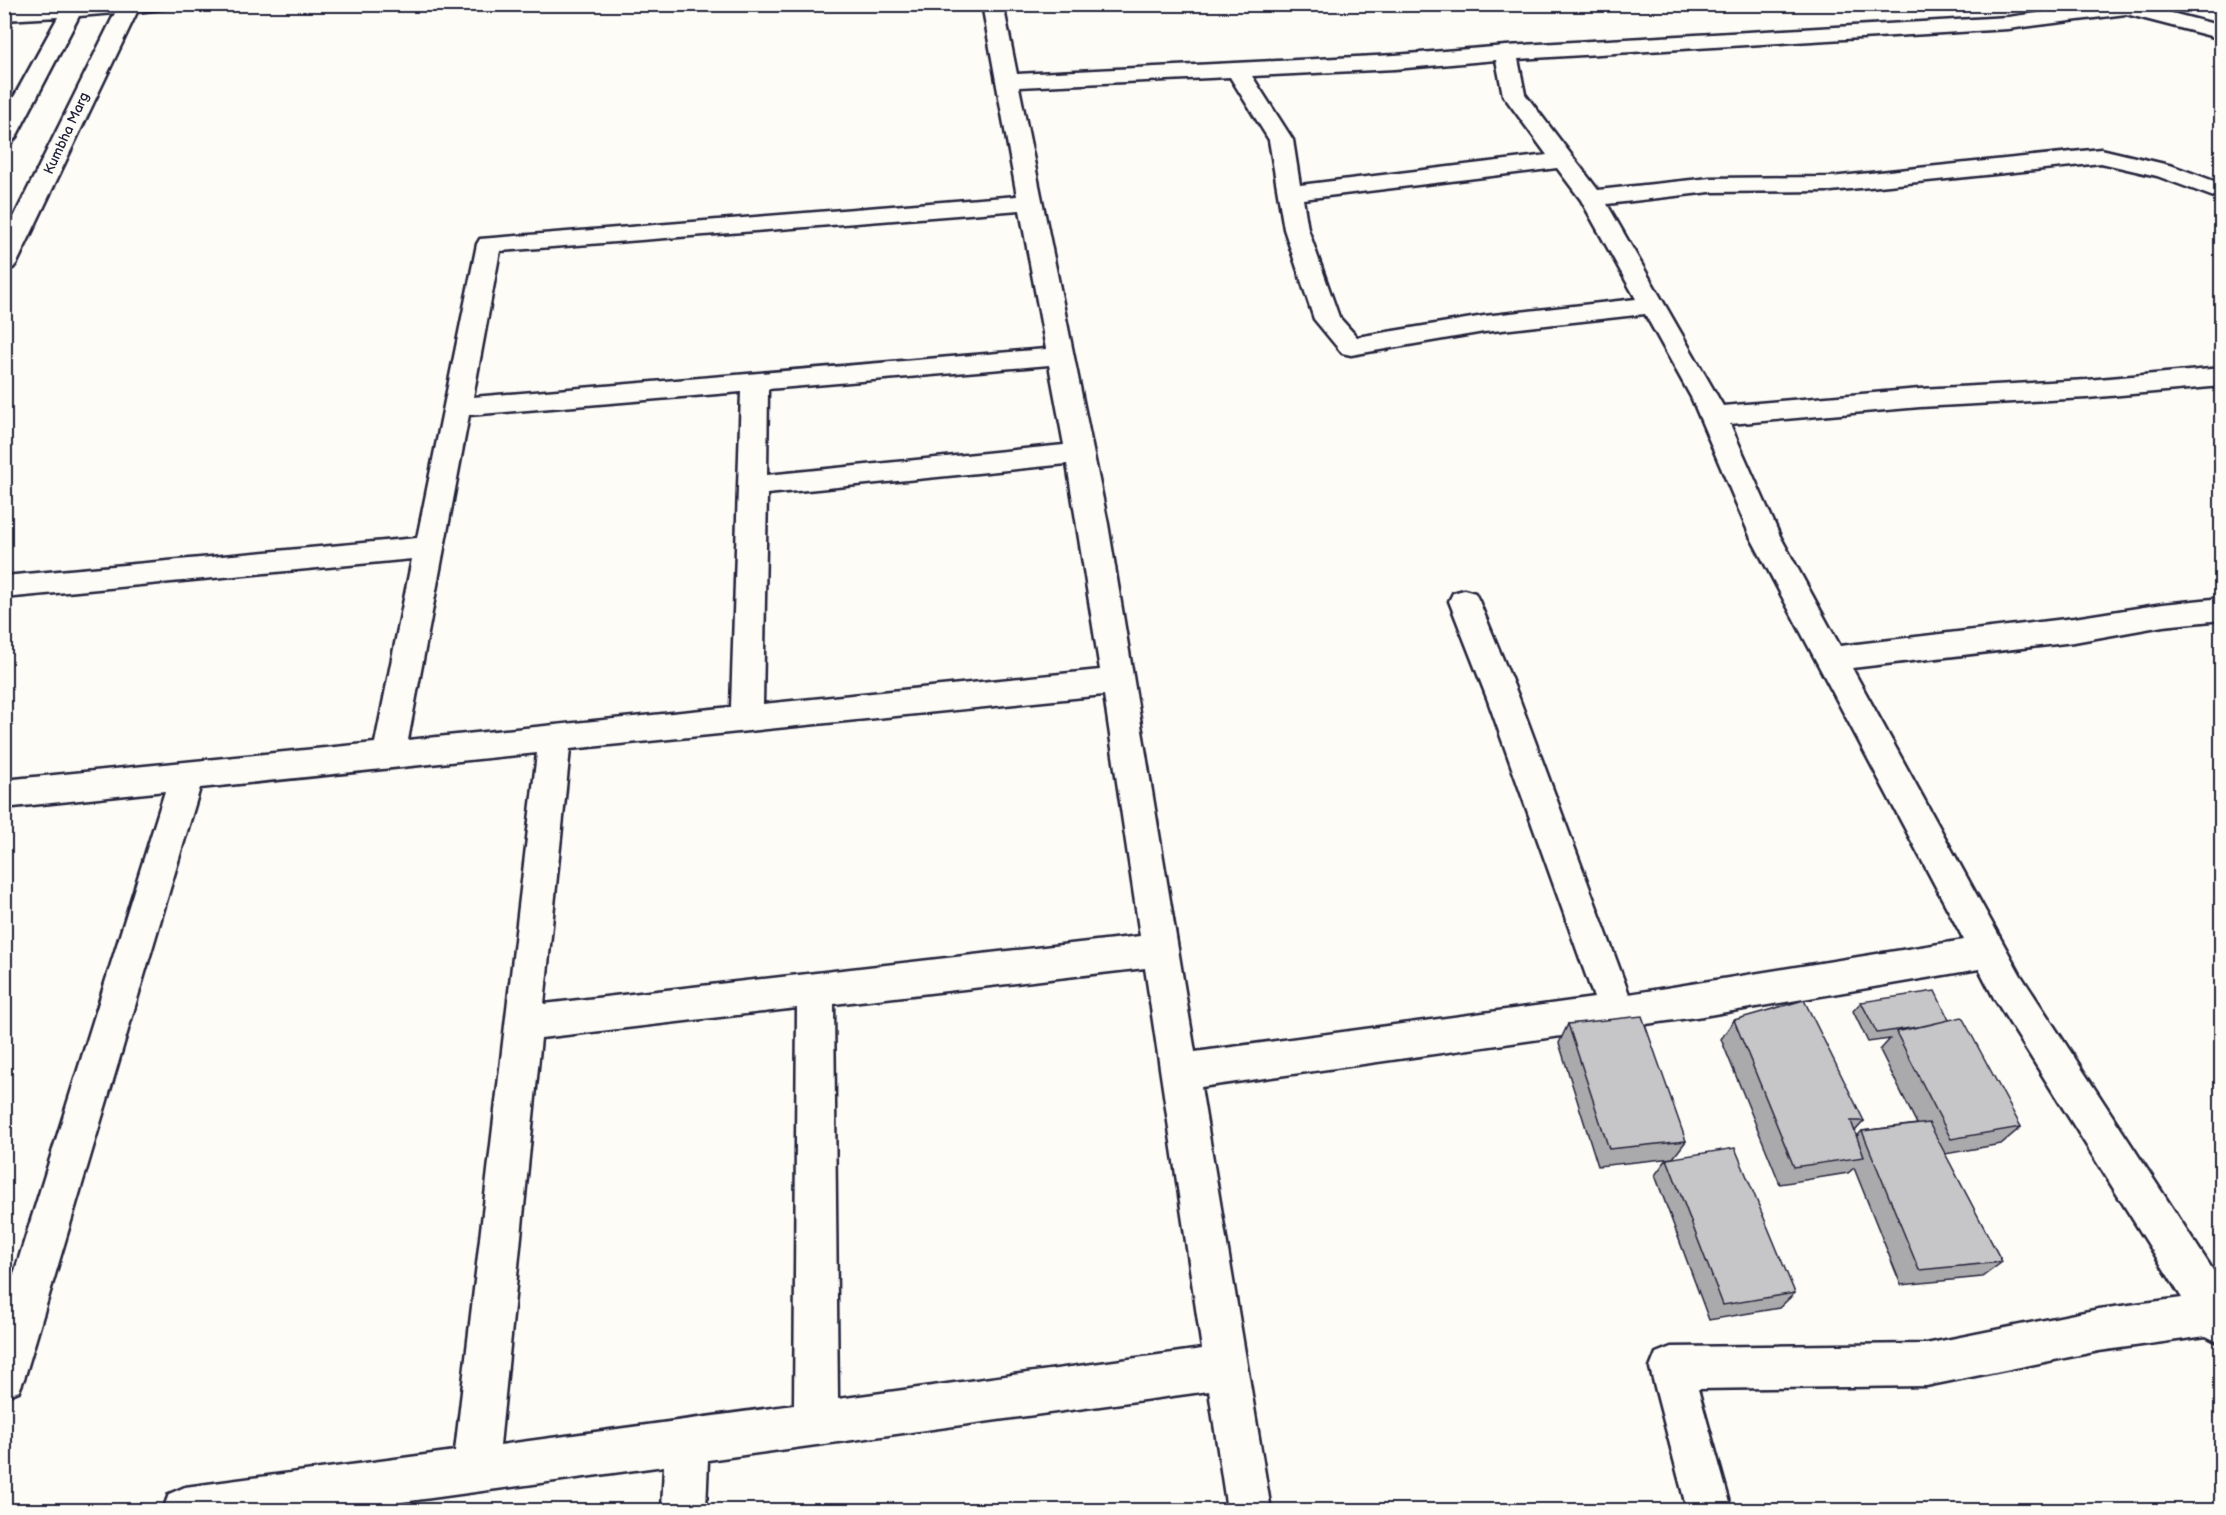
<svg xmlns="http://www.w3.org/2000/svg" width="2226" height="1515" font-family="'Balsamiq Sans',sans-serif">
	<style>
		.lines { fill: none; stroke-linecap: round; stroke-linejoin: round }
		.minor-casing { stroke: #22223b; stroke-width: 5 }
		.tertiary-casing { stroke: #22223b; stroke-width: 5 }
		.minor { fill: #fdfcf7; fill-rule: evenodd }
		.tertiary { fill: #fdfcf7; fill-rule: evenodd }
		.wall { fill: #aaaaac; stroke: #22223b; stroke-width: 1.5 }
		.building { fill: #c6c6c8; stroke: #22223b; stroke-width: 1.5 }
		.labels { text-anchor: middle; stroke-width: 4.5; stroke-linejoin: round; paint-order: stroke }
		.far-street-label { font-size: 14px; fill: #22223b; stroke: #fdfcf7 }
	</style>
	<rect width="100%" height="100%" fill="#fdfcf7"/>
	<filter id="ink" filterUnits="userSpaceOnUse"><feTurbulence type="fractalNoise" baseFrequency=".0167" numOctaves="2"/><feDisplacementMap in="SourceGraphic" scale="12" xChannelSelector="R" yChannelSelector="G"/><feConvolveMatrix kernelMatrix="1 2 1 2 8 2 1 2 1" color-interpolation-filters="sRGB"/></filter>
	<g filter="url(#ink)">
		<g class="lines">
			<defs>
				<path id="minor" d="M 982,4 L 1003,4 L 1017,74 L 1395,55 L 1506,46 L 2008,17 L 2104,4 L 2137,4 L 2222,26 L 2222,39 L 2126,14 L 2008,29 L 1518,59 L 1525,94 L 1598,190 L 1710,178 L 1831,177 L 2101,149 L 2173,166 L 2222,184 L 2222,200 L 2157,176 L 2101,163 L 1831,191 L 1710,192 L 1607,204 L 1723,406 L 1920,389 L 2087,380 L 2222,368 L 2222,386 L 2087,398 L 1920,407 L 1730,424 L 1780,536 L 1840,646 L 2074,618 L 2163,604 L 2222,598 L 2222,620 L 2163,626 L 2074,642 L 1852,668 L 2020,974 L 2222,1284 L 2222,1344 L 2206,1336 L 2099,1351 L 1926,1386 L 1698,1389 L 1732,1510 L 1687,1510 L 1650,1368 L 1656,1353 L 1671,1347 L 1926,1344 L 2099,1309 L 2182,1298 L 1994,998 L 1979,969 L 1703,1016 L 1201,1087 L 1271,1510 L 1227,1510 L 1209,1391 L 708,1460 L 706,1510 L 662,1510 L 664,1466 L 344,1510 L 163,1510 L 169,1494 L 185,1487 L 455,1451 L 537,753 L 200,788 L 25,1376 L 19,1391 L 4,1397 L 4,1306 L 165,791 L 4,808 L 4,780 L 375,743 L 412,559 L 4,598 L 4,576 L 417,538 L 477,244 L 480,239 L 1017,196 ZM 1496,60 L 1503,95 L 1547,155 L 1300,185 L 1293,140 L 1252,76 L 1395,69 ZM 1230,77 L 1269,140 L 1284,229 L 1314,319 L 1342,353 L 1351,355 L 1484,332 L 1645,314 L 1691,397 L 1750,536 L 1964,940 L 1629,994 L 1519,698 L 1479,601 L 1475,593 L 1464,590 L 1453,593 L 1449,601 L 1487,698 L 1594,998 L 1195,1052 L 1108,524 L 1019,87 ZM 1557,168 L 1581,200 L 1636,299 L 1484,316 L 1357,337 L 1339,317 L 1308,229 L 1303,199 ZM 1020,210 L 1046,349 L 473,397 L 500,251 ZM 1049,365 L 1064,445 L 767,475 L 768,389 ZM 741,392 L 731,707 L 408,740 L 469,415 ZM 1067,464 L 1100,670 L 763,704 L 767,494 ZM 1104,695 L 1140,936 L 544,1004 L 570,749 ZM 1145,968 L 1202,1349 L 838,1399 L 834,1004 ZM 797,1008 L 794,1405 L 500,1445 L 541,1038 Z"/>
				<path id="tertiary" d="M 55,4 L 172,4 L 169,8 L 137,12 L 17,263 L 13,268 L 4,270 L 4,237 L 115,13 L 79,16 L 16,137 L 12,142 L 4,144 L 4,115 L 58,17 L 4,20 L 4,8 Z"/>
			</defs>
			<use href="#minor" class="minor-casing"/>
			<use href="#tertiary" class="tertiary-casing"/>
			<use href="#minor" class="minor"/>
			<use href="#tertiary" class="tertiary"/>
		</g>
		<path class="wall" d="M 1861,1002 L 1949,1020 L 2021,1127 L 2001,1144 L 1945,1154 L 2002,1262 L 1982,1277 L 1901,1285 L 1854,1168 L 1848,1173 L 1780,1184 L 1721,1039 L 1734,1020 L 1864,1121 L 1855,1131 L 1857,1136 L 1862,1131 L 1917,1124 L 1880,1050 L 1890,1039 L 1868,1042 L 1853,1011 Z
			M 1568,1024 L 1686,1141 L 1673,1158 L 1598,1166 L 1559,1043 Z
			M 1667,1159 L 1795,1293 L 1779,1308 L 1709,1320 L 1655,1175 Z"/>
		<path class="building" d="M 1935,991 L 1949,1020 L 1924,1026 L 1877,1033 L 1861,1002 Z
			M 1804,1000 L 1864,1121 L 1851,1121 L 1864,1157 L 1794,1167 L 1734,1020 Z
			M 1642,1016 L 1686,1141 L 1609,1149 L 1568,1024 Z
			M 1962,1017 L 2021,1127 L 1951,1139 L 1896,1032 Z
			M 1929,1123 L 2002,1262 L 1919,1270 L 1862,1131 Z
			M 1735,1148 L 1795,1293 L 1723,1305 L 1667,1159 Z"/>
	</g>
	<g class="labels">
		<g class="far-street-label">
			<text transform="translate(66 133) rotate(-65)" y="5">Kumbha Marg</text>
		</g>
	</g>
	<rect width="2226" height="1515" fill="none" stroke="#fdfcf7" stroke-width="24"/>
	<rect x="12" y="12" width="2202" height="1491" fill="none" stroke="#22223b" stroke-width="2" filter="url(#ink)"/>
</svg>
